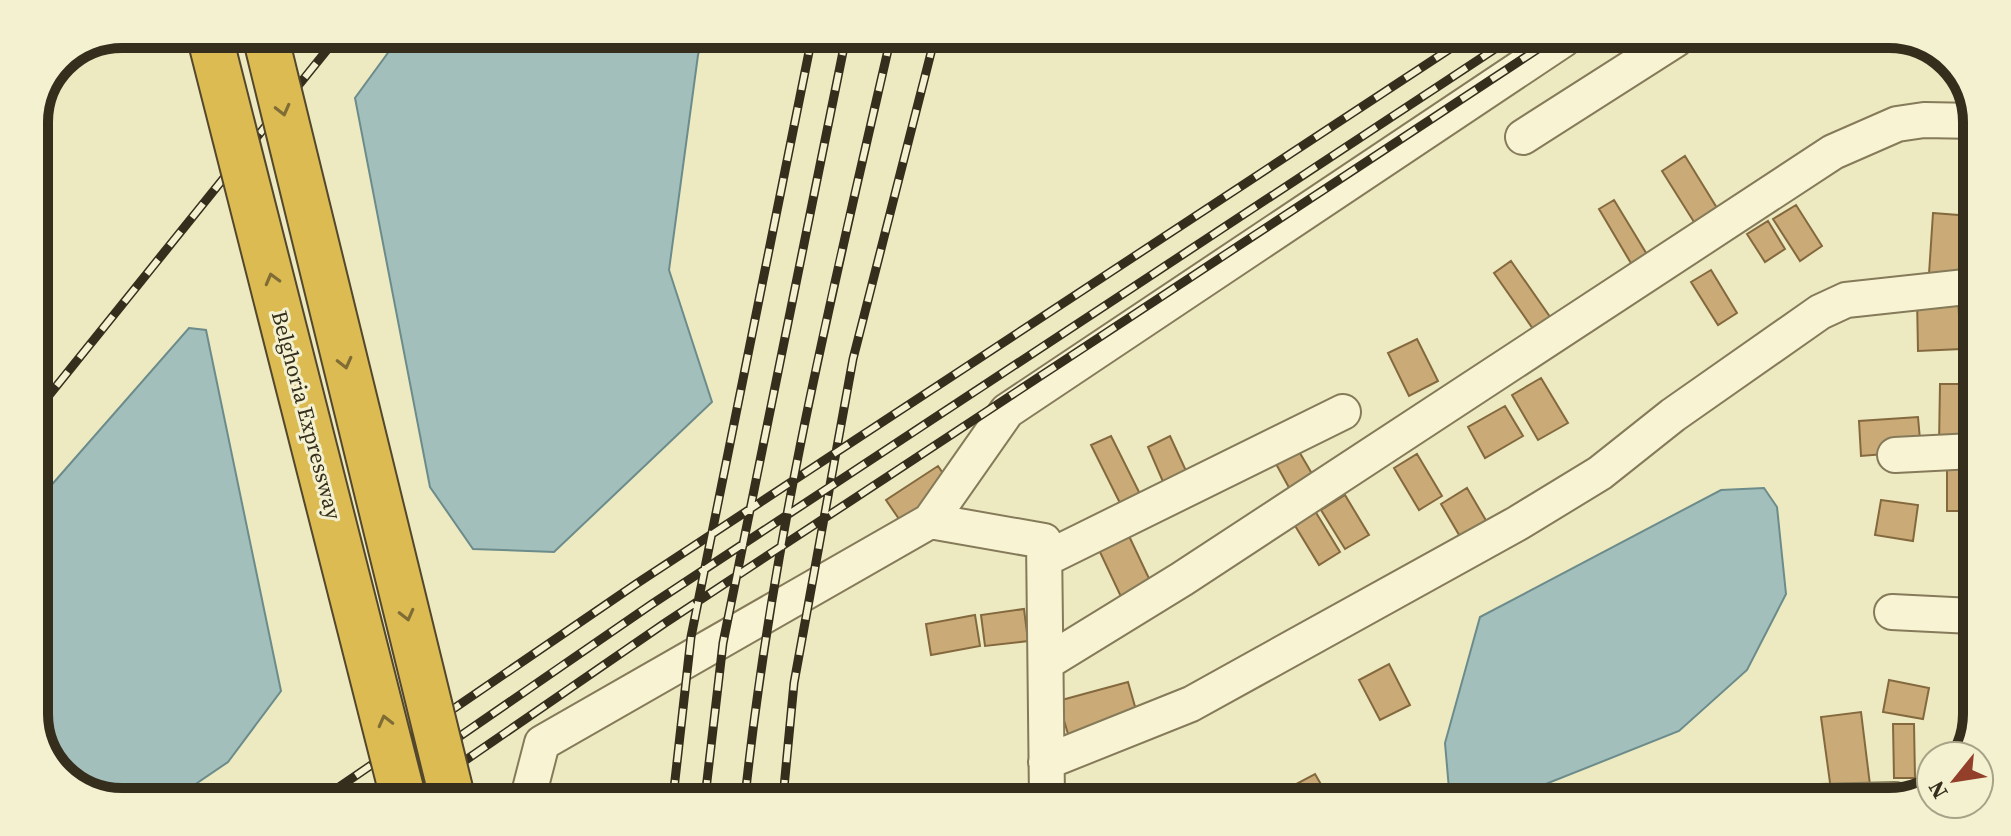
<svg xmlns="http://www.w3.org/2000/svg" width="2011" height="836" font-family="'Source Serif 4',serif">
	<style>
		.water { fill: #a3bfbc; stroke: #6b8c8b; stroke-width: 2 }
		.building { fill: #caab77; stroke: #84693f; stroke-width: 2 }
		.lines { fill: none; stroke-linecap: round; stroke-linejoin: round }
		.minor-casing { stroke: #857a59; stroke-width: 38 }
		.minor { stroke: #f8f4d3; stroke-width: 34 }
		.rail-casing { stroke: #352e1d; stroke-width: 9 }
		.rail { stroke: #f4f1d0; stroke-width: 6; stroke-dasharray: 18; stroke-linecap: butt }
		.highway-bridge-casing { stroke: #53472d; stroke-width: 48; stroke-linecap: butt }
		.highway-bridge { stroke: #dbbb52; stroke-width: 44 }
		.oneway { stroke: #806d35 }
		.labels { text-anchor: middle; stroke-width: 6; stroke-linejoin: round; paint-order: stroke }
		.street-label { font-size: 22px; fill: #352e1d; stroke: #f4f1d0 }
		.rim { fill: none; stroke: #352e1d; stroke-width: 10 }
	</style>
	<rect width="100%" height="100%" fill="#ede9c0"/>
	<path class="water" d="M 401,35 L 704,36 L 698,55 L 669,270 L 712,402 L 554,552 L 473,549 L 430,487 L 355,98 Z
		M 189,328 L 206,330 L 281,691 L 228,762 L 178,796 L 89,795 L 52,767 L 34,720 L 34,505 Z
		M 1764,488 L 1777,507 L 1786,594 L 1747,670 L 1679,731 L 1503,801 L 1481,801 L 1449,789 L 1445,743 L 1480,617 L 1721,490 Z"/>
	<path class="building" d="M 1685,156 L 1717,208 L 1694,222 L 1662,171 Z
		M 1614,200 L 1651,261 L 1635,270 L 1599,209 Z
		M 1796,205 L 1822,246 L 1800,261 L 1773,219 Z
		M 1933,213 L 1971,216 L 1967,277 L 1929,274 Z
		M 1768,221 L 1785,249 L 1765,262 L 1747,234 Z
		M 1511,261 L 1555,324 L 1538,336 L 1494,273 Z
		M 1711,270 L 1737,313 L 1718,325 L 1691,282 Z
		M 1958,297 L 1961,349 L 1918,351 L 1917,298 Z
		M 1417,339 L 1438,381 L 1409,396 L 1388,353 Z
		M 1541,378 L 1568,423 L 1538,440 L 1512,395 Z
		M 1940,384 L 1973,384 L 1973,447 L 1939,446 Z
		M 1505,406 L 1523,436 L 1485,458 L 1468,427 Z
		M 1918,417 L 1921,451 L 1861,456 L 1859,421 Z
		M 1111,436 L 1145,504 L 1125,513 L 1091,445 Z
		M 1170,436 L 1187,473 L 1164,484 L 1148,447 Z
		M 1297,448 L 1315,479 L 1292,493 L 1275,462 Z
		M 1417,454 L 1442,496 L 1419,510 L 1394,468 Z
		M 1947,463 L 1973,463 L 1973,511 L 1947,511 Z
		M 938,466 L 953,488 L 901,522 L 886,500 Z
		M 1467,488 L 1491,529 L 1465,545 L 1441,504 Z
		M 1345,495 L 1369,535 L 1345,549 L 1321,510 Z
		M 1881,500 L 1918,505 L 1913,541 L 1875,535 Z
		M 1315,511 L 1340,552 L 1319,565 L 1294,524 Z
		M 1961,531 L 1973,531 L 1972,597 L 1961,597 Z
		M 1129,536 L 1154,589 L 1124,603 L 1099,550 Z
		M 1024,609 L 1028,641 L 985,646 L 981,615 Z
		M 975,615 L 980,646 L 931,655 L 926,624 Z
		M 1389,664 L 1410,705 L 1380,720 L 1359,680 Z
		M 1889,680 L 1929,688 L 1923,719 L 1883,712 Z
		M 1128,682 L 1138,717 L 1069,737 L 1058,701 Z
		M 1861,712 L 1870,785 L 1831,790 L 1821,717 Z
		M 1893,724 L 1914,724 L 1915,778 L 1894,778 Z
		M 1315,774 L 1330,800 L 1290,800 L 1285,790 Z"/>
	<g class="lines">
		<defs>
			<path id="minor" d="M 1523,137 L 1675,40
				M 1895,455 L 1973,451
				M 1045,559 L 1343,412
				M 1892,612 L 1972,616
				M 1047,662 L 1182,579 L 1833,152 L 1897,124 L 1924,120 L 1977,121
				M 1046,762 L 1191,704 L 1518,523 L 1600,473 L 1673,415 L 1820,312 L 1846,300 L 1975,286
				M 528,797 L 542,743 L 930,521
				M 1047,799 L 1044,541 L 930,521 L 1007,411 L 1564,39
				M 1820,802 L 1895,800"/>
		</defs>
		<use href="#minor" class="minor-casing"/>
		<use href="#minor" class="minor"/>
		<defs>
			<path id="rail" d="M 34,414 L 339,35
				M 326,796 L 636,584 L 1465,39
				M 373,796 L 652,604 L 1510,39
				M 412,797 L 665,623 L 1553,39
				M 673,798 L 691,637 L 812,37
				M 705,798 L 723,643 L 846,37
				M 745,798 C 772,540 833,289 891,37
				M 783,798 L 794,683 L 853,359 L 935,37"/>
		</defs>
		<use href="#rail" class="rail-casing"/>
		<use href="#rail" class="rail"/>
		<defs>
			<path id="highway-bridge" d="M 209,34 L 403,797
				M 265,35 L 452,797"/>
		</defs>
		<use href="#highway-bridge" class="highway-bridge-casing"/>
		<use href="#highway-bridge" class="highway-bridge"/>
	</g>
	<defs><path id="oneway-chevron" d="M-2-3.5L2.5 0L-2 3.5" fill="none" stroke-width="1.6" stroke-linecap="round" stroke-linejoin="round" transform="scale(2)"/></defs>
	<g class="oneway">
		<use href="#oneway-chevron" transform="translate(283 110) rotate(76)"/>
		<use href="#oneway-chevron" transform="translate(272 279) rotate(-105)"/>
		<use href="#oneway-chevron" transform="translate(345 363) rotate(76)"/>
		<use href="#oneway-chevron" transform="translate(407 615) rotate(76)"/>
		<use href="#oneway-chevron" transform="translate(385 721) rotate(-104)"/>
	</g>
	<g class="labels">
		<g class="street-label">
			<text transform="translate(307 415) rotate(75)" y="8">Belghoria Expressway</text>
		</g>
	</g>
	<path d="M0 0H2011V836H0ZM122 48H1889A74 74 0 0 1 1963 122V714A74 74 0 0 1 1889 788H122A74 74 0 0 1 48 714V122A74 74 0 0 1 122 48Z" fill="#f4f1d0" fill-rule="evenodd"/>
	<path class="rim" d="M122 48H1889A74 74 0 0 1 1963 122V714A74 74 0 0 1 1889 788H122A74 74 0 0 1 48 714V122A74 74 0 0 1 122 48Z"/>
	<g transform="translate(1955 780) rotate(240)"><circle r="38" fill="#f4f1d0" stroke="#a8a388" stroke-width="2"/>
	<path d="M0-6L14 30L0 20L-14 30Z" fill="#933f2a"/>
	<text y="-12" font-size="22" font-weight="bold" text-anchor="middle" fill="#352e1d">N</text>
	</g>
</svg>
